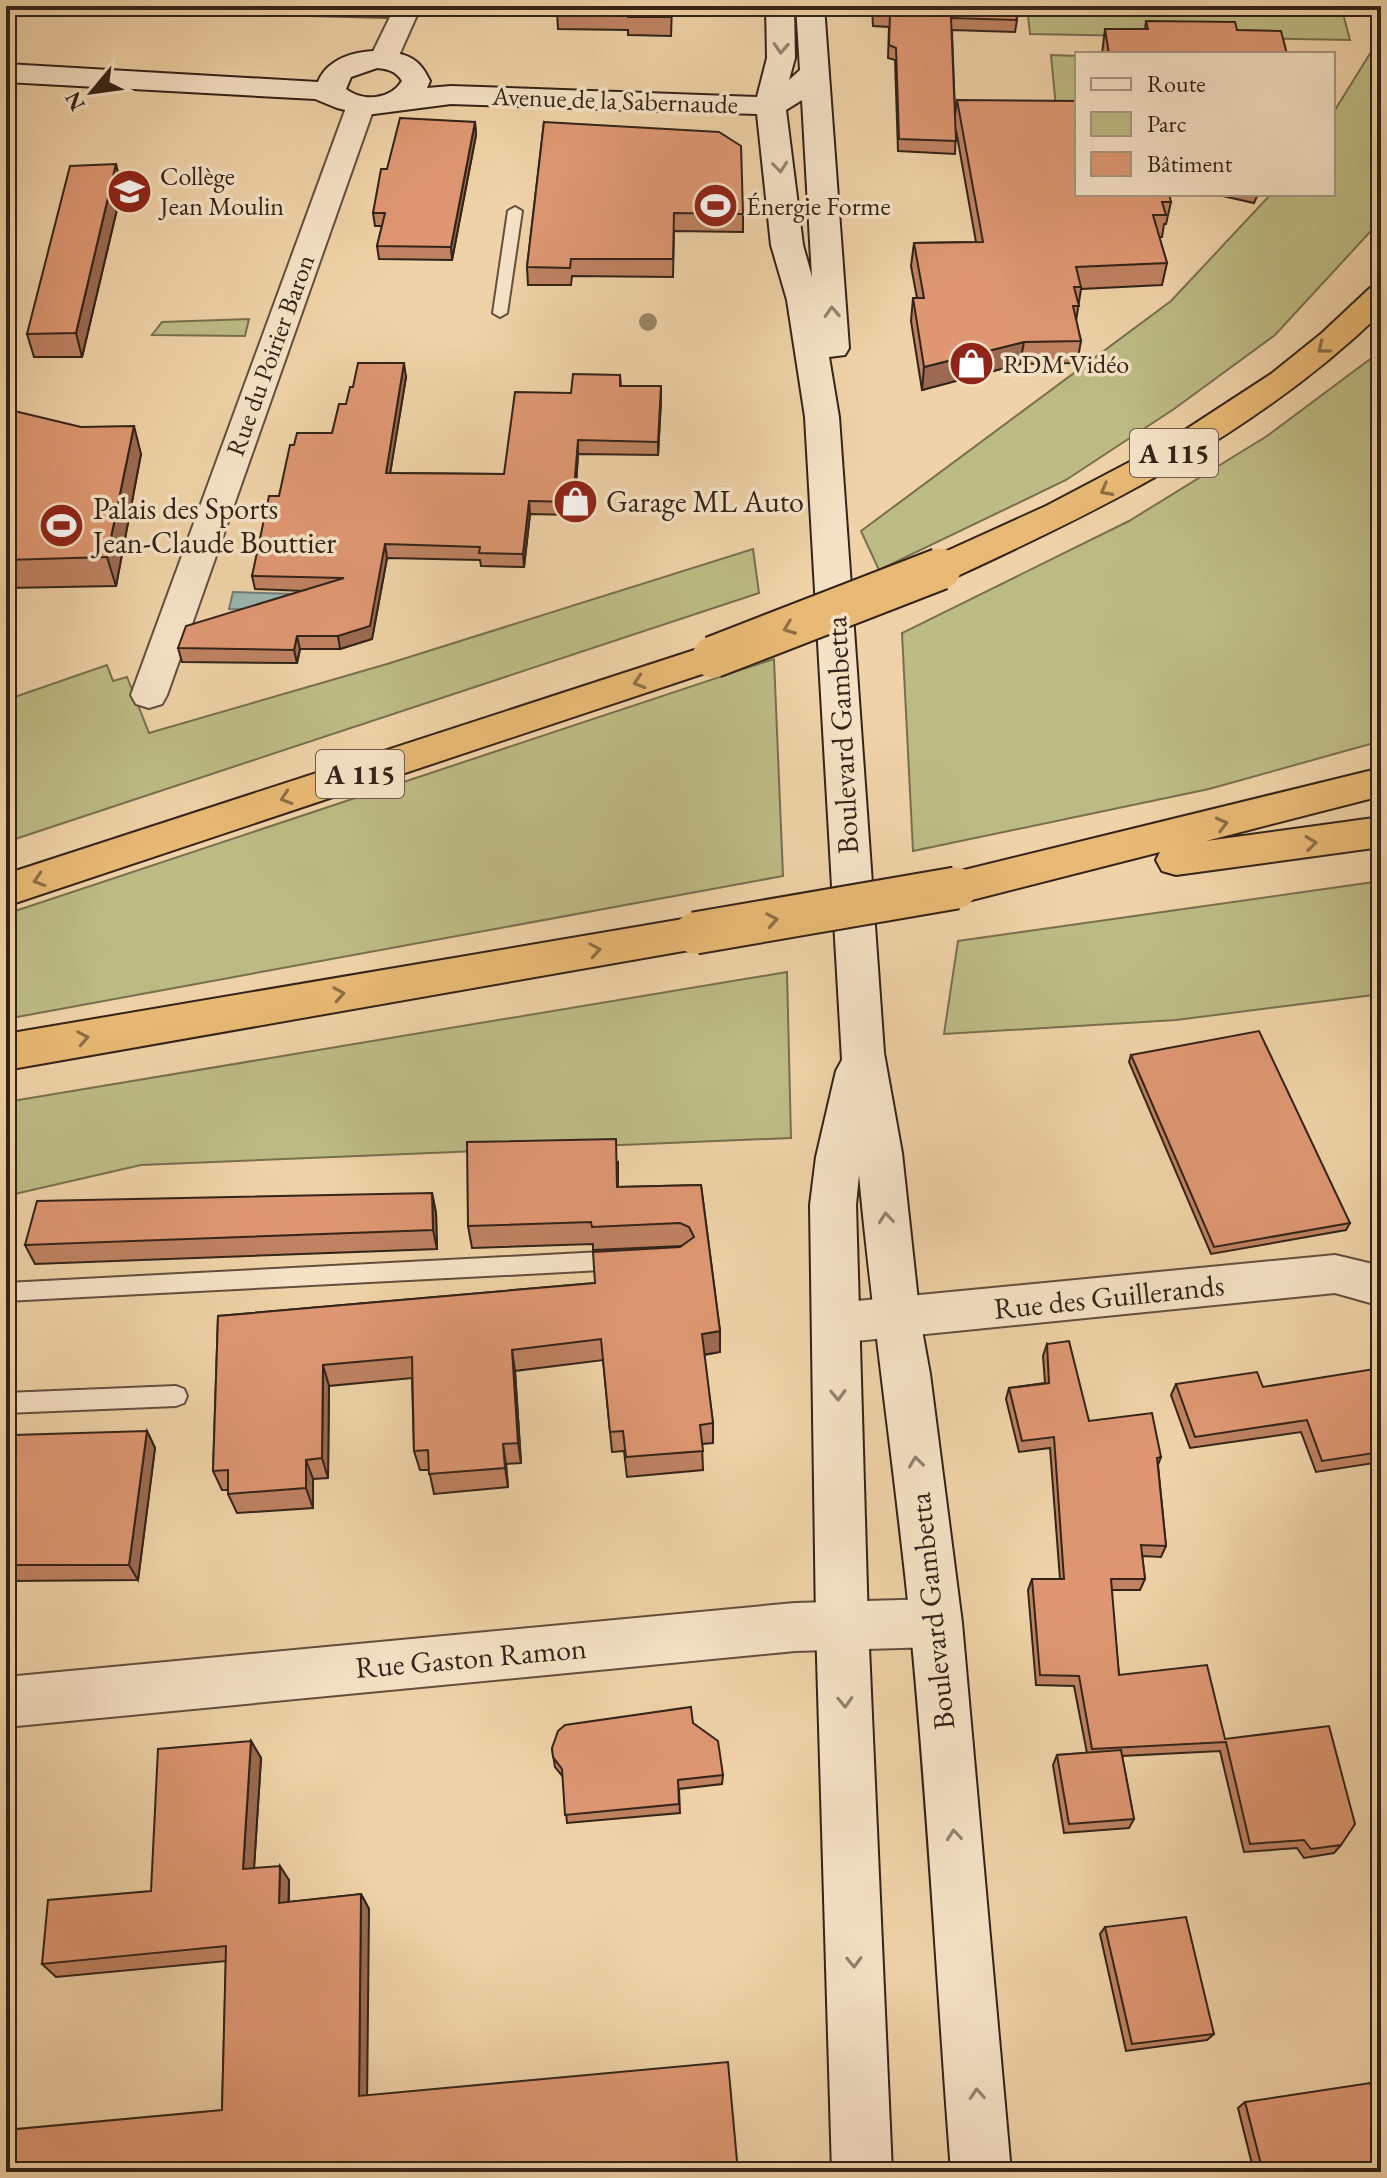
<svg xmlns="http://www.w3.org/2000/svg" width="1387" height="2178" font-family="'EB Garamond',serif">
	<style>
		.green { fill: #bdbb84; stroke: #786f4e; stroke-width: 2 }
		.water { fill: #9bb6ae; stroke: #717b72; stroke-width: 2 }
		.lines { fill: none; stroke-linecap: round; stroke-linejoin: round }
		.lane-casing { stroke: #624f3c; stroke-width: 4 }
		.street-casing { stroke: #624f3c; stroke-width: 4 }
		.secondary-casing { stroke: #332318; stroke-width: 4 }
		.highway-casing { stroke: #332318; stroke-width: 4 }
		.lane { fill: #f5e2c6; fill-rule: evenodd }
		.street { fill: #f5e2c6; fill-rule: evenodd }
		.secondary { fill: #f5e2c6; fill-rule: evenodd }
		.highway { fill: #e8b974; fill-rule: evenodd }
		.highway-bridge-casing { stroke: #332318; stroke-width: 45; stroke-linecap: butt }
		.highway-bridge { stroke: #e8b974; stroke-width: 41 }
		.tree { fill: #9b8767 }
		.wall { fill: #bf8262; stroke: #332318; stroke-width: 2 }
		.shaded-wall { fill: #9b6a50; stroke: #332318; stroke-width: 2 }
		.building { fill: #de9772; stroke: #332318; stroke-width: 2 }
		.oneway { stroke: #94826f }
		.oneway2 { stroke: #8e6e46 }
		.labels { text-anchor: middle; stroke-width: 7; stroke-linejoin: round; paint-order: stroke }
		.far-street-label { font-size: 26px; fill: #332318; stroke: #f5e2c6 }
		.far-poi-label { font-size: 26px; fill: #332318; stroke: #f5e2c6; text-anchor: start }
		.shield { fill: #f5e2c6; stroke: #6d5c4c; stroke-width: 2 }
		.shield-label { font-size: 28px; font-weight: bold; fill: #332318 }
		.poi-label { font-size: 30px; fill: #332318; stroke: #f5e2c6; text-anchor: start }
		.street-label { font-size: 30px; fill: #332318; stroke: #f5e2c6 }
	</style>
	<rect width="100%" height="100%" fill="#efd2a7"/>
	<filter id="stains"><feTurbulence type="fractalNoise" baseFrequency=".0025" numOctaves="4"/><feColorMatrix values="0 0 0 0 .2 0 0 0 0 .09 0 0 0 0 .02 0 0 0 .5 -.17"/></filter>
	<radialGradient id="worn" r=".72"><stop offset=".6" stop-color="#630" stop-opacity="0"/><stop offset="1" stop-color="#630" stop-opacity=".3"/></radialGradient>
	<path class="green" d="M 1027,6 L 1341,6 L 1350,40 L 1030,34 Z
		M 1381,36 L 1381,220 L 1275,335 L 1174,409 L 1066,480 L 879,570 L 861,531 L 1171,301 L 1271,194 L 1333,194 L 1333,113 Z
		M 1051,55 L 1077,56 L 1077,109 L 1056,108 Z
		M 249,319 L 245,336 L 152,335 L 162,322 Z
		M 1381,351 L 1381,741 L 1209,789 L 913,851 L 902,633 L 1129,521 L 1267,436 Z
		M 753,549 L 759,593 L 6,842 L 6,700 L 107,665 L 113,681 L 127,677 L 149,733 L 387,664 Z
		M 774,659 L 783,876 L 6,1019 L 6,914 Z
		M 1381,881 L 1381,994 L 1176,1020 L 944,1034 L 958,941 Z
		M 787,972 L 791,1138 L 141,1165 L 6,1196 L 6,1102 Z"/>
	<path class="water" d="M 233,592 L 297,594 L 293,611 L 229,609 Z"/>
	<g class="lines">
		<defs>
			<path id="lane" d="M 515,207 L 522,211 L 507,313 L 500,317 L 493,313 L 508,211 Z
				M 621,1251 L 628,1254 L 632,1260 L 628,1266 L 621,1269 L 6,1301 L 6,1283 Z
				M 176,1386 L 184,1389 L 187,1396 L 184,1403 L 176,1406 L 6,1413 L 6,1393 Z"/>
			<path id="street" d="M 255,6 L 421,6 L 397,60 L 393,66 L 373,66 L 369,60 L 390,17 L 268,14 L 259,12 Z
				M 361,97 L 371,99 L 375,105 L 167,695 L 162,704 L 149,708 L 136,704 L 131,695 L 347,105 L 351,99 Z
				M 1335,1255 L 1381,1266 L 1381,1306 L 1335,1293 L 836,1343 L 820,1337 L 813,1323 L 820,1309 L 836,1303 Z
				M 936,1599 L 954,1606 L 961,1623 L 954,1640 L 936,1647 L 795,1651 L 6,1727 L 6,1677 L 795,1603 Z"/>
			<path id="secondary" d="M 766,6 L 794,6 L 795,58 L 789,80 L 800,70 L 796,6 L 824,6 L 849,348 L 845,355 L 829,357 L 839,417 L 884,1053 L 902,1153 L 920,1319 L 930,1374 L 962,1623 L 1011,2172 L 951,2172 C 937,1989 928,1804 910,1621 C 895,1472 873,1324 859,1175 L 856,1205 L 868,1624 L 892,2172 L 832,2172 L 816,1624 L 810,1205 L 816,1157 L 836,1071 L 842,1060 L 805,417 L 787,300 L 771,245 L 757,114 L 451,104 L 366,115 L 337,108 L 315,99 L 6,82 L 6,64 L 318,82 C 330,50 382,45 409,57 C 420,62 425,71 430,81 L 427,88 L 451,86 L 757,97 L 767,58 ZM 377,68 C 388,69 396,71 402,81 C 390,100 363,102 346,89 L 351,77 ZM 802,100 L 812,277 L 803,245 L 786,110 Z"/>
			<path id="highway" d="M 1381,285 L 1381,313 C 1258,432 1107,507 953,578 L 940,581 L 927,578 L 922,569 L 927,560 L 1046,506 L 1162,445 L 1271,374 L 1322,333 L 1370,288 Z
				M 713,644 L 726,648 L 732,657 L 726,666 L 6,906 L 6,874 Z
				M 1381,768 L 1381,796 L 1206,841 L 1381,817 L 1381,847 L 1176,875 L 1162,871 L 1156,860 L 1160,852 L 956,904 L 942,899 L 936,888 L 942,877 L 956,872 Z
				M 695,917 L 710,922 L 716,933 L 710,944 L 695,949 L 6,1070 L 6,1034 Z"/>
		</defs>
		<use href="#lane" class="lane-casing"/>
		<use href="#street" class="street-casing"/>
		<use href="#secondary" class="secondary-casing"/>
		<use href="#highway" class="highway-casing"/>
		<use href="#lane" class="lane"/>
		<use href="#street" class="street"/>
		<use href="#secondary" class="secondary"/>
		<use href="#highway" class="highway"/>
		<defs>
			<path id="highway-bridge" d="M 713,657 L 940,569
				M 695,933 L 956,888"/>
		</defs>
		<use href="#highway-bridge" class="highway-bridge-casing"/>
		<use href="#highway-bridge" class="highway-bridge"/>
	</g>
	<circle class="tree" cx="648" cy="322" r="9"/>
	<path class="wall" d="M 672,6 L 671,36 L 628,35 L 628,30 L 558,29 L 557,11 Z
		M 872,6 L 1015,6 L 1017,20 L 1015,32 L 952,30 L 955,115 L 957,100 L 1171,202 L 1166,224 L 1164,224 L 1162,237 L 1159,237 L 1167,263 L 1162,285 L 1081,289 L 1076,321 L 1081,341 L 1077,363 L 1020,364 L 922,390 L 911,321 L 913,298 L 917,298 L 911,266 L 914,243 L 976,242 L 956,130 L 955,154 L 898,151 L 895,60 L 888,58 L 889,27 L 873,26 Z
		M 1146,21 L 1237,30 L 1287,54 L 1102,54 L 1105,29 L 1145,29 Z
		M 475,122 L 476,135 L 452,260 L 379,259 L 377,246 L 382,226 L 375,226 L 373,213 L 387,169 Z
		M 544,122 L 743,214 L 743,232 L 674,231 L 673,277 L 572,276 L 571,285 L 528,285 L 527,267 Z
		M 122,188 L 82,357 L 34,357 L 27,334 Z
		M 1214,194 L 1258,194 L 1254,203 Z
		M 620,375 L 621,386 L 661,400 L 658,455 L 578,454 L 574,515 L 530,514 L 524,567 L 481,566 L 480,560 L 387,558 L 372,639 L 340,649 L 300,649 L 297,663 L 182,662 L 178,648 L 304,591 L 255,589 L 252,576 L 279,496 L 294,445 L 332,433 L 346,404 L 406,377 L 390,473 L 504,474 L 571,393 Z
		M 6,409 L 141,454 L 116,586 L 6,588 Z
		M 1131,1055 L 1350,1223 L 1346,1230 L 1211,1254 L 1129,1062 Z
		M 618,1162 L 618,1187 L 701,1185 L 720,1331 L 720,1352 L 704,1355 L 713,1423 L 713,1443 L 702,1444 L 703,1470 L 627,1477 L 624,1451 L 612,1452 L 603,1360 L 515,1371 L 521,1463 L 506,1464 L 508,1487 L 434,1494 L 429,1470 L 420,1470 L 414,1451 L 412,1378 L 329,1386 L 328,1478 L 313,1479 L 313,1508 L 237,1513 L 228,1494 L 228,1490 L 222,1490 L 213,1471 L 218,1316 L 595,1283 L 680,1247 L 682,1246 L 593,1250 L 593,1244 L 472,1248 L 468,1226 Z
		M 432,1193 L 436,1213 L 437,1249 L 35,1264 L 25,1245 Z
		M 1047,1344 L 1089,1421 L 1161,1457 L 1158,1465 L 1166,1546 L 1161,1557 L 1142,1556 L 1145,1579 L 1140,1590 L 1111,1590 L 1119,1675 L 1225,1739 L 1341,1845 L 1334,1853 L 1304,1858 L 1297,1848 L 1244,1852 L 1220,1751 L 1122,1756 L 1134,1819 L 1129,1828 L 1064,1833 L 1053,1765 L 1057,1755 L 1087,1753 L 1074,1686 L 1036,1685 L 1028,1590 L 1032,1579 L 1060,1579 L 1050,1448 L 1019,1452 L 1006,1399 L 1009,1388 L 1045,1383 L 1043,1356 Z
		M 1176,1384 L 1263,1387 L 1381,1385 L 1381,1462 L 1316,1472 L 1301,1432 L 1190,1448 L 1171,1395 Z
		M 147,1431 L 155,1448 L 138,1580 L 6,1581 L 6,1470 Z
		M 693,1723 L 723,1775 L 722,1784 L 679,1789 L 680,1813 L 567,1823 L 563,1777 L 555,1767 L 552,1748 Z
		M 251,1741 L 261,1758 L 254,1868 L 289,1880 L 289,1902 L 361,1894 L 369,1909 L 222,2110 L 226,1961 L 56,1977 L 42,1964 L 151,1891 Z
		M 1105,1927 L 1214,2034 L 1207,2040 L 1126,2051 L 1100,1934 Z
		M 1245,2102 L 1381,2172 L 1254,2172 L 1238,2108 Z"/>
	<path class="shaded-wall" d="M 8,113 L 16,142 L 6,182 L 6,120 Z
		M 475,122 L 476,135 L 452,260 L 451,247 Z
		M 116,164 L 122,188 L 82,357 L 76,333 Z
		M 1024,342 L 1020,364 L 922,390 L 924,367 Z
		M 404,363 L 406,377 L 388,486 L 386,473 Z
		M 661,386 L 661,400 L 658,455 L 658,442 Z
		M 134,426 L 141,454 L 116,586 L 107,557 Z
		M 578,440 L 578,454 L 574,515 L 573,502 Z
		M 529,501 L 530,514 L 524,567 L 523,554 Z
		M 385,544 L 387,558 L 372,639 L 340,649 L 338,636 Z
		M 297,636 L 300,649 L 297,663 L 294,650 Z
		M 432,1193 L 436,1213 L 437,1249 L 433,1230 Z
		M 720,1331 L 720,1352 L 702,1355 L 702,1334 Z
		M 512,1350 L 515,1371 L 521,1463 L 518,1443 Z
		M 323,1365 L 329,1386 L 328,1478 L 322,1458 Z
		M 147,1431 L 155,1448 L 138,1580 L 129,1565 Z
		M 503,1444 L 506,1464 L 508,1487 L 505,1468 Z
		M 306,1460 L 313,1479 L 313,1508 L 306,1488 Z
		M 251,1741 L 261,1758 L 253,1884 L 243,1869 Z
		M 280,1866 L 289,1880 L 288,1916 L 279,1903 Z
		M 361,1894 L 369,1909 L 367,2106 L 359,2096 Z"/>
	<path class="building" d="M 558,6 L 672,6 L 671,17 L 628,17 L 628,12 L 557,11 Z
		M 873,6 L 1015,6 L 1017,20 L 951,18 L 956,141 L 899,139 L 896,48 L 889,45 L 890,14 L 874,14 Z
		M 1146,21 L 1235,22 L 1237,30 L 1281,31 L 1287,54 L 1109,54 L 1105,29 L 1148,29 Z
		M 957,100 L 1077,101 L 1077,194 L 1169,194 L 1171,202 L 1162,202 L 1166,215 L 1153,215 L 1167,263 L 1076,267 L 1081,287 L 1074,287 L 1079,306 L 1073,306 L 1081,341 L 1024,342 L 924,367 L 913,298 L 924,298 L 914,243 L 983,242 Z
		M 400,118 L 475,122 L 451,247 L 377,246 L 385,213 L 373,213 L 381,169 L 387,169 Z
		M 544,122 L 719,132 L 741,146 L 743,214 L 674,213 L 673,259 L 571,259 L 570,268 L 527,267 Z
		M 116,164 L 76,333 L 27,334 L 70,166 Z
		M 358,363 L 404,363 L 386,473 L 504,474 L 515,392 L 571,393 L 573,374 L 620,375 L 620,386 L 661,386 L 658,442 L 578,440 L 573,502 L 529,501 L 523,554 L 479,553 L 480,547 L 385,544 L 370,626 L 338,636 L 297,636 L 294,650 L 178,648 L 186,626 L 344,578 L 252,576 L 269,496 L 279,496 L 290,445 L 294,445 L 297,433 L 332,433 L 339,404 L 346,404 L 350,387 L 353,387 Z
		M 6,409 L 81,427 L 134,426 L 107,557 L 6,560 Z
		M 1259,1031 L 1350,1223 L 1214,1247 L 1131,1055 Z
		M 616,1139 L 617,1187 L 701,1185 L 720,1331 L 702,1334 L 713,1423 L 700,1425 L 703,1451 L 626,1457 L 623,1431 L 610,1432 L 601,1339 L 512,1350 L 518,1443 L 503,1444 L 505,1468 L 429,1474 L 428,1450 L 414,1451 L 412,1357 L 323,1365 L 322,1458 L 306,1460 L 306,1488 L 228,1494 L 228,1470 L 213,1471 L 218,1316 L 595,1283 L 593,1252 L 680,1247 L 694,1237 L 689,1227 L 680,1223 L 592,1227 L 591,1222 L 468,1226 L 467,1142 Z
		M 432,1193 L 433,1230 L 25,1245 L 37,1201 Z
		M 1069,1341 L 1089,1421 L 1152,1413 L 1161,1457 L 1157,1458 L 1166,1546 L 1141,1545 L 1145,1579 L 1111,1579 L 1119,1675 L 1207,1665 L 1225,1739 L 1329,1726 L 1355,1824 L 1341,1845 L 1311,1849 L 1304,1840 L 1250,1844 L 1226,1742 L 1092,1749 L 1079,1676 L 1040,1675 L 1032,1579 L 1064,1579 L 1054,1437 L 1022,1441 L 1009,1388 L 1049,1383 L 1047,1344 Z
		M 1374,1369 L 1381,1385 L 1381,1428 L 1379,1428 L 1381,1434 L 1381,1452 L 1322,1461 L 1307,1420 L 1195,1437 L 1176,1384 L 1257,1372 L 1263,1387 Z
		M 147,1431 L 129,1565 L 6,1565 L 6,1470 L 13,1435 Z
		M 691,1707 L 693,1723 L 718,1741 L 723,1775 L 678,1780 L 679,1804 L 565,1815 L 562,1769 L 553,1757 L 552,1748 L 558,1731 L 565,1725 Z
		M 251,1741 L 243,1869 L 280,1866 L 279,1903 L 361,1894 L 359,2096 L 728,2062 L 738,2172 L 6,2172 L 6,2130 L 222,2110 L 226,1946 L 42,1964 L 48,1900 L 151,1891 L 158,1749 Z
		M 1121,1750 L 1134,1819 L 1069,1824 L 1057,1755 Z
		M 1186,1917 L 1214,2034 L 1132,2044 L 1105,1927 Z
		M 1370,2083 L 1381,2119 L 1381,2172 L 1263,2172 L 1245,2102 Z"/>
	<defs><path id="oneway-chevron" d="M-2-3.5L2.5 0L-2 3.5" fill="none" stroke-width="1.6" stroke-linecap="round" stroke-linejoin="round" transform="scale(2)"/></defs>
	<g class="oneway">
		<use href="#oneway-chevron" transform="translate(781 48) rotate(93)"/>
		<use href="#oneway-chevron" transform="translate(780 167) rotate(84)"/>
		<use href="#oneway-chevron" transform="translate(832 312) rotate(-93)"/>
		<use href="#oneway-chevron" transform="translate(886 1218) rotate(-96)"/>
		<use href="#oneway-chevron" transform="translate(838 1395) rotate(88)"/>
		<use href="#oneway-chevron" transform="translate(916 1462) rotate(-97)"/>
		<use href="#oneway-chevron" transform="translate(845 1702) rotate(88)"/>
		<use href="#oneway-chevron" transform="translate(954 1835) rotate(-95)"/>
		<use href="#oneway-chevron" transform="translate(854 1962) rotate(88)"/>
		<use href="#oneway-chevron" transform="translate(977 2094) rotate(-94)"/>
	</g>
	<g class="oneway2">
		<use href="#oneway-chevron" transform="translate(1323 348) rotate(141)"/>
		<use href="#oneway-chevron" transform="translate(1106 490) rotate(152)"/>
		<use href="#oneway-chevron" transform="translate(789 628) rotate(159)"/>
		<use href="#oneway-chevron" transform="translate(639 682) rotate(162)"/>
		<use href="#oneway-chevron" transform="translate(286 798) rotate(162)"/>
		<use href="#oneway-chevron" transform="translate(1222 824) rotate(-14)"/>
		<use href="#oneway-chevron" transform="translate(1311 843) rotate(-7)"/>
		<use href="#oneway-chevron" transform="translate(39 880) rotate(162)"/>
		<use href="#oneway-chevron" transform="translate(772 920) rotate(-10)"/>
		<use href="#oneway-chevron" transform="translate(595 950) rotate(-10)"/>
		<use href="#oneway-chevron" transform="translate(339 994) rotate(-10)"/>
		<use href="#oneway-chevron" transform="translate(83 1038) rotate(-10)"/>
	</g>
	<defs>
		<symbol id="school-disc" viewBox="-11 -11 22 22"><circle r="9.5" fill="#8f2418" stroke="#f5e2c6"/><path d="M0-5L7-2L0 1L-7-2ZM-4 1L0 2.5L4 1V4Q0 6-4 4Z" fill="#fff"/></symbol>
		<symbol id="stadium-disc" viewBox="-11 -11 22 22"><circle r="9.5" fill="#8f2418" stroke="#f5e2c6"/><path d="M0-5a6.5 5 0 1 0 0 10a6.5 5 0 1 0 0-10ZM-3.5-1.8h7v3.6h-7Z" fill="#fff"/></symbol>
		<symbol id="shop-disc" viewBox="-11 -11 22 22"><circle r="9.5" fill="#8f2418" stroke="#f5e2c6"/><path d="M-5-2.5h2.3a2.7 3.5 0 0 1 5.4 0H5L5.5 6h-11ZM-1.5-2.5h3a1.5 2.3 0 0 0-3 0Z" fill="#fff"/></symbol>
	</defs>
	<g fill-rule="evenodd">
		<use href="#school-disc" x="104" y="166" width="51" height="51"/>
		<use href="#stadium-disc" x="690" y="180" width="51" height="51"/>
		<use href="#shop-disc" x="946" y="338" width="51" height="51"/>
		<use href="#shop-disc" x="550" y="476" width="51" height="51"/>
		<use href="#stadium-disc" x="36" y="500" width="51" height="51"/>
	</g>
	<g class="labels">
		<g class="far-street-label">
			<text transform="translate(615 100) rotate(2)" y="9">Avenue de la Sabernaude</text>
			<text transform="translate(270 355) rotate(-70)" y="9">Rue du Poirier Baron</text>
		</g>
		<g class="far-poi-label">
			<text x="160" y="185">Collège<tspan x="160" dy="30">Jean Moulin</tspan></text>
			<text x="746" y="215">Énergie Forme</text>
			<text x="1003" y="373">RDM Vidéo</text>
		</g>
		<g class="shield">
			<rect x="1130" y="429" width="88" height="48" rx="6"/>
			<rect x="316" y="750" width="88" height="48" rx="6"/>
		</g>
		<g class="shield-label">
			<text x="1174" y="463">A 115</text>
			<text x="360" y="784">A 115</text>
		</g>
		<g class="poi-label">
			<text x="606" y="512">Garage ML Auto</text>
			<text x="93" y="519">Palais des Sports<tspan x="93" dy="34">Jean-Claude Bouttier</tspan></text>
		</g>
		<g class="street-label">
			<text transform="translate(842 735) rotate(-93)" y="10">Boulevard Gambetta</text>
			<text transform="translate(1109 1297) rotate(-6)" y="10">Rue des Guillerands</text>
			<text transform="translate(932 1611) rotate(-96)" y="10">Boulevard Gambetta</text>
			<text transform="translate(471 1658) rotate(-5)" y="10">Rue Gaston Ramon</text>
		</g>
	</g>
	<rect width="1387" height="2178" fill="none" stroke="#efd2a7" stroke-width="32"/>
	<rect x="8" y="8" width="1371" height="2162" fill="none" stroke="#332318" stroke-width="4"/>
	<rect x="16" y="16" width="1355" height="2146" fill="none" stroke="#332318" stroke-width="2"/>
	<rect x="1075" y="52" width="260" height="144" fill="#f5e2c6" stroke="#a79680" stroke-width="2"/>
	<rect x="1091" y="78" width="40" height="12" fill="#f5e2c6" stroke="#a79680" stroke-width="2"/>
	<text x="1147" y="92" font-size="24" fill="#332318">Route</text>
	<rect x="1091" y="112" width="40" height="24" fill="#bdbb84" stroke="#a79680" stroke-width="2"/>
	<text x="1147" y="132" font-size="24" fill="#332318">Parc</text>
	<rect x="1091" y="152" width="40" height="24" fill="#de9772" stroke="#a79680" stroke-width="2"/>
	<text x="1147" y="172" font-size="24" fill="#332318">Bâtiment</text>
	<g transform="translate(92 92) rotate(241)" stroke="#f5e2c6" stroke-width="6" paint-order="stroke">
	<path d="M0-6L14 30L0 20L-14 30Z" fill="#332318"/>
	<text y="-12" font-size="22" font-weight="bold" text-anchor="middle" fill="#332318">N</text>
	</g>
	<rect width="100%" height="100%" filter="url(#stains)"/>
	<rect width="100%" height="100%" fill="url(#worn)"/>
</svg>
